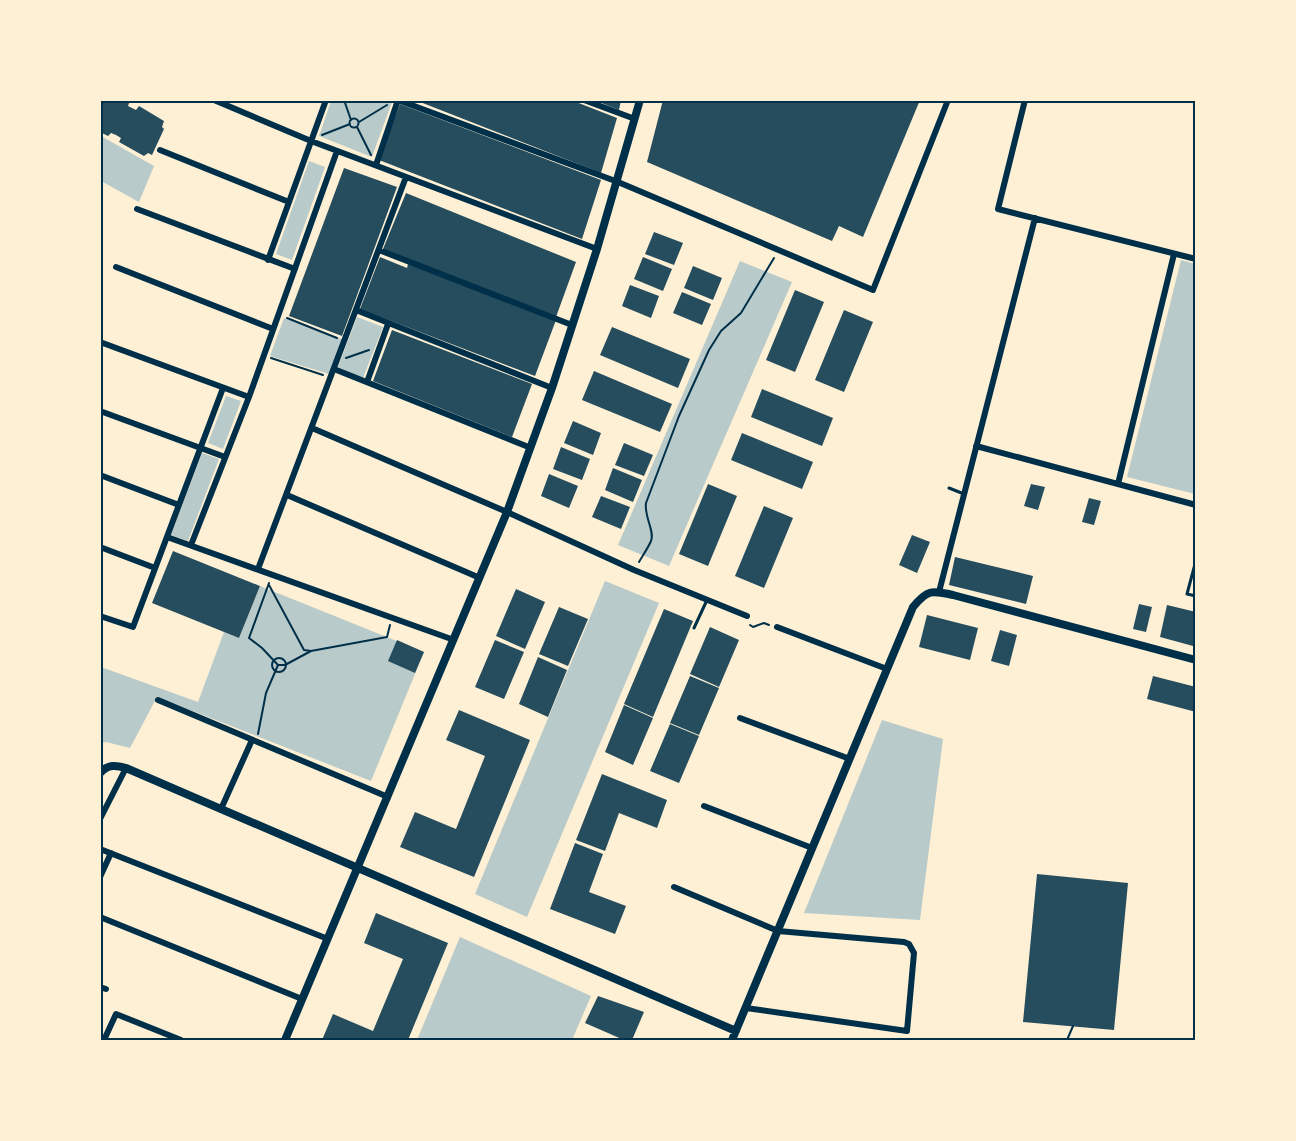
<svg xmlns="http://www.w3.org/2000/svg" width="1296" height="1141" font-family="'Exo 2',sans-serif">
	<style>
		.green { fill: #b9caca }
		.building { fill: #264d5e }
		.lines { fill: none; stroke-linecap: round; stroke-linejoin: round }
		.path { stroke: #003049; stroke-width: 2 }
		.service { stroke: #003049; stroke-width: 3 }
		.minor { stroke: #003049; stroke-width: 6 }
		.tertiary { stroke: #003049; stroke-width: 8 }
		.neatline { fill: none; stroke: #003049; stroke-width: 2 }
	</style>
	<rect width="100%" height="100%" fill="#fdf0d5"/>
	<path class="green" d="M 387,100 L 392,102 L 372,157 L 319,136 L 331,101 Z
		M 101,136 L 154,166 L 139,202 L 101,181 Z
		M 309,161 L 325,167 L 292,260 L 276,254 Z
		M 1181,260 L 1195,264 L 1195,494 L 1127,477 Z
		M 740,261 L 792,282 L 669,566 L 618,545 Z
		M 357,317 L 383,327 L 363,378 L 338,367 Z
		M 284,318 L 342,339 L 329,374 L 270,356 Z
		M 226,396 L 241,401 L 223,449 L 208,443 Z
		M 202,453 L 219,459 L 188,541 L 171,535 Z
		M 605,581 L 659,603 L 527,917 L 475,894 Z
		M 260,586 L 424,652 L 371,781 L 157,697 L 130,748 L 106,742 L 101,743 L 101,667 L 198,702 L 224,632 L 239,638 Z
		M 882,720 L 943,739 L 920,920 L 804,913 Z
		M 460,937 L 591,996 L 572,1040 L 417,1040 Z"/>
	<path class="building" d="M 100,100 L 130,100 L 128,106 L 136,110 L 139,106 L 164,121 L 162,127 L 164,129 L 152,155 L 148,153 L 144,156 L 119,142 L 121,138 L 116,135 L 111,133 L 108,136 L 100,132 Z
		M 415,100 L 571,100 L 617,118 L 601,173 Z
		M 594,100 L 621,100 L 619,110 Z
		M 663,100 L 920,100 L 863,237 L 839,226 L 832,241 L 647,162 Z
		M 400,104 L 601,180 L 582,239 L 379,160 Z
		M 344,168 L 397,187 L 342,336 L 289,316 Z
		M 406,193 L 576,262 L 556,317 L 383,249 Z
		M 654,232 L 683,243 L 674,265 L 645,254 Z
		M 380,257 L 407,268 L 408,264 L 556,320 L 535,376 L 360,309 Z
		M 643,257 L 672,269 L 663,291 L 634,279 Z
		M 693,266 L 722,278 L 713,300 L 684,288 Z
		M 630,285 L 659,296 L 651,318 L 622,306 Z
		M 795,290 L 824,302 L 795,372 L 766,360 Z
		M 682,292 L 711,304 L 702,325 L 673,313 Z
		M 844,310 L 873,322 L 844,392 L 815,380 Z
		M 612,327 L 690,359 L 678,388 L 600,355 Z
		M 392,330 L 532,384 L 512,437 L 373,381 Z
		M 594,371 L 672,404 L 660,432 L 582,400 Z
		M 762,389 L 833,418 L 822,446 L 751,417 Z
		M 573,421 L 601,433 L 593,455 L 564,443 Z
		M 742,433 L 813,462 L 802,489 L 731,460 Z
		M 624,443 L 653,455 L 644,476 L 615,465 Z
		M 561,447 L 590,459 L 582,480 L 553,469 Z
		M 613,468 L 642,480 L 633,502 L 605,490 Z
		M 549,474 L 578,486 L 569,508 L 541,496 Z
		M 708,484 L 737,496 L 708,566 L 679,554 Z
		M 1031,484 L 1045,487 L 1038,510 L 1024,506 Z
		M 601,496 L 630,507 L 621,529 L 592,517 Z
		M 1089,498 L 1101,501 L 1094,525 L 1082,522 Z
		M 764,506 L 793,518 L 764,588 L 735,576 Z
		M 912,535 L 930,542 L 917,573 L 899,565 Z
		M 173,551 L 260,586 L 239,638 L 152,603 Z
		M 955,557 L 1033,576 L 1026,604 L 949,585 Z
		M 516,589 L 545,602 L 525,649 L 496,636 Z
		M 1139,604 L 1152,607 L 1146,632 L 1133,629 Z
		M 1167,605 L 1196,612 L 1196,637 L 1193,646 L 1160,637 Z
		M 559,607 L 588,619 L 568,666 L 539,654 Z
		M 664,609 L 693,621 L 653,717 L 624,704 Z
		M 927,615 L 978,628 L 970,660 L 919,647 Z
		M 710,627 L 739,640 L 719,687 L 690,674 Z
		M 1000,630 L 1017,635 L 1009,666 L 991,661 Z
		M 397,640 L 424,652 L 415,673 L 388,661 Z
		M 495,640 L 524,652 L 504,699 L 475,687 Z
		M 538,657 L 567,670 L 548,717 L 519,704 Z
		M 690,676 L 719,688 L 699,735 L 670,723 Z
		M 1153,676 L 1196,687 L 1196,712 L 1147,699 Z
		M 624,705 L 653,718 L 633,765 L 605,752 Z
		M 459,710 L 530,740 L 474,877 L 400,847 L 415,812 L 456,829 L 485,756 L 446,740 Z
		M 670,724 L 699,736 L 679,783 L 650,771 Z
		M 602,774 L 667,800 L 657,828 L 619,813 L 605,851 L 576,840 Z
		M 575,843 L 603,854 L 589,892 L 626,906 L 615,934 L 550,909 Z
		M 1037,874 L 1128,883 L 1114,1030 L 1023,1022 Z
		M 376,913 L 448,943 L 408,1040 L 322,1040 L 333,1014 L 373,1031 L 403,959 L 364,943 Z
		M 598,996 L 644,1012 L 632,1040 L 624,1040 L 585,1023 Z"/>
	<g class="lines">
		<path class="path" d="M 344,100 L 351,120
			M349.5 123a4.5 4.5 0 1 1 9 0a4.5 4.5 0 1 1-9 0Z
			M 359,122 L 387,105
			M 357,127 L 371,155
			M 322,135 L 350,124
			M 287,318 L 337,338
			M 271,358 L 323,375
			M 346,358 L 369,350
			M 639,562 C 643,555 648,548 651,541 C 655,531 644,517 646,503 L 679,416 L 709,350 L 721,331 L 741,313 L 774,258
			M 269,585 L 304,650 L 311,651 L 387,637 L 390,625
			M 750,625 L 753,627 L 764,623 L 769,625
			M272 665a7 7 0 1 1 14 0a7 7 0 1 1-14 0Z
			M 278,665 L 285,665 L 311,651
			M 258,734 L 266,693 L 278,665 L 262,648 L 249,638 L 269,583
			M 1067,1040 L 1073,1026"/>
		<path class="service" d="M 949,488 L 964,494
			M 1195,564 L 1187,594 L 1196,596
			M 694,628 L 707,600"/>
		<path class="minor" d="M 214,100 L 311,141 L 597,249
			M 398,100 L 618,182 L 873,290 L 948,100
			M 584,100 L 635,119
			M 1025,100 L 998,209 L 1196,259
			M 160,150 L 289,202
			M 376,165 L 398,100
			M 137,209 L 295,269
			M 379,250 L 572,325
			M 268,260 L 326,100
			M 116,267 L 273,329
			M 356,310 L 552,388
			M 100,342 L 249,397
			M 334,369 L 531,448
			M 367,382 L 388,324
			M 100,411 L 225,457
			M 312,428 L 507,512 L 634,570 L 747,616
			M 976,446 L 1196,505
			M 100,475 L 179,505
			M 1118,484 L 1174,254
			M 287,495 L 480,578
			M 167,537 L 454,640
			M 191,545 L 249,397 L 337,151
			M 100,547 L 155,568
			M 258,569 L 406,177
			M 939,592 L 1035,218
			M 100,616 L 133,627 L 223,388
			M 777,627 L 887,669
			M 158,700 L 388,797
			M 740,718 L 850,759
			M 704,806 L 812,848
			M 221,809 L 252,740
			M 100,819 L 126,768
			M 100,849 L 328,939
			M 100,877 L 111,853
			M 674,887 L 778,931 L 904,942 L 909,944 L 914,953 L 907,1031 L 746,1008
			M 100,917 L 302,999
			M 100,987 L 106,989
			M 104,1040 L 116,1014 L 181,1040"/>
		<path class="tertiary" d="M 100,773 C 108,764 116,765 126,768 L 736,1031
			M 285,1040 L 507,512 L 552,388 L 597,249 L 640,100
			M 732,1040 L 913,607 C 927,590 931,590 953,595 L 1196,660"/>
	</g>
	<rect width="1296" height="1141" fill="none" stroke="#fdf0d5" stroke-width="204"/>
	<rect x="102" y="102" width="1092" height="937" class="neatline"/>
</svg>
